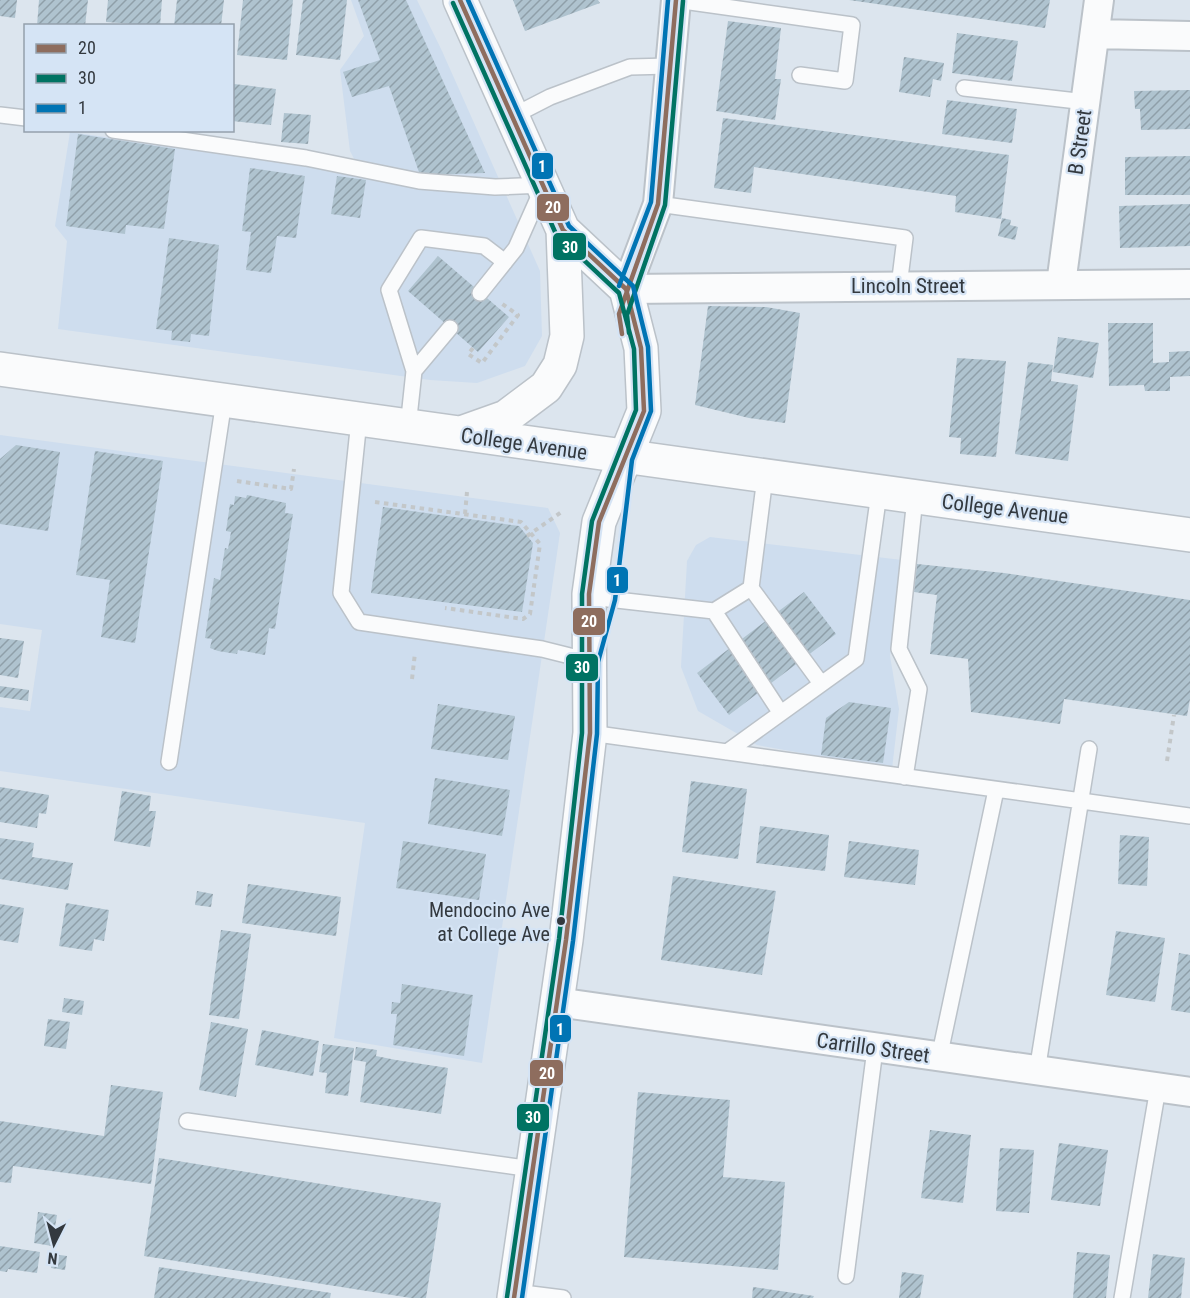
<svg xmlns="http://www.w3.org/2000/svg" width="1190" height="1298" font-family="'Roboto Condensed',sans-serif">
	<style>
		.built { fill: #ceddee }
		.building { fill: url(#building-hatch) }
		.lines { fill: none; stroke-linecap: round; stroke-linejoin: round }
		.lane-casing { stroke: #bbc2c9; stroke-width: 18 }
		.street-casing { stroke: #bbc2c9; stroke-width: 32 }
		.secondary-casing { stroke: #bbc2c9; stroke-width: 36 }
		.path { stroke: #c3c7c9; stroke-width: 4; stroke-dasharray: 4.5 4.5; stroke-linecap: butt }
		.lane { stroke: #fafbfc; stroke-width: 15 }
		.street { stroke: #fafbfc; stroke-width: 28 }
		.secondary { stroke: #fafbfc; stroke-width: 33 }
		.bus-1-casing { stroke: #d5e4f5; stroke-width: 9 }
		.bus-2-casing { stroke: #d5e4f5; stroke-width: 9 }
		.bus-3-casing { stroke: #d5e4f5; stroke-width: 9 }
		.bus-1 { stroke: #8e6d5e; stroke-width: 4.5 }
		.bus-2 { stroke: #007363; stroke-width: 4.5 }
		.bus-3 { stroke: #0074b4; stroke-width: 4.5 }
		.bus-dot { fill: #33393f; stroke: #d5e4f5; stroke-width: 2 }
		.labels { text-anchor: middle; stroke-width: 4.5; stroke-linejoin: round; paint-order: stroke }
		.bus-label { font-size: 20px; fill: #33393f; stroke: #d5e4f5; text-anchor: end }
		.street-label { font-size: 21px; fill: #33393f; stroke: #d5e4f5 }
		.line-badge { stroke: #d5e4f5; stroke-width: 2 }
		.badge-label { font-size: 16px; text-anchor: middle; font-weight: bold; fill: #fff }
	</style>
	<defs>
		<pattern id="building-hatch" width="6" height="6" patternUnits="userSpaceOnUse" patternTransform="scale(1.5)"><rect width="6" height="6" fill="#afc3cf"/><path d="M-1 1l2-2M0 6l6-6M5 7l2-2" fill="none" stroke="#8f9fa9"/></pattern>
	</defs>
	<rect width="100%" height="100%" fill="#dce5ee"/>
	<path class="built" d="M 351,0 L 417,0 L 442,51 L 540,271 L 542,336 L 525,366 L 477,383 L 430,380 L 58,329 L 67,241 L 55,226 L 70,132 L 362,174 L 350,151 L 340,70 L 364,36 Z
		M 0,435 L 548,508 L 560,533 L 482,1063 L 334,1038 L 365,823 L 0,771 L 0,707 L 30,711 L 42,630 L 0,624 Z
		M 710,537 L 902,560 L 890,656 L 899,709 L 892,769 L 757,745 L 698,711 L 681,667 L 687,561 L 696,545 Z"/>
	<path class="building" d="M 0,0 L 17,0 L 15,18 L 0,16 Z
		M 39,0 L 88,0 L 85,26 L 37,26 Z
		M 108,0 L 162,0 L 160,26 L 106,22 Z
		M 177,0 L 224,0 L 221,26 L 174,26 Z
		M 243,0 L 293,0 L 287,60 L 237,55 Z
		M 303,0 L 347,0 L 340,60 L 296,55 Z
		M 358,0 L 406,0 L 485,173 L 420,175 L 389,86 L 352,97 L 343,72 L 380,60 Z
		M 513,0 L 598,0 L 600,3 L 525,31 Z
		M 849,0 L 1050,0 L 1045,28 Z
		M 728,21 L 781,28 L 775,79 L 781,79 L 775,120 L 716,111 Z
		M 957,33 L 1018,41 L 1012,81 L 952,73 Z
		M 904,57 L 944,63 L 941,81 L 933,79 L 930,97 L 899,92 Z
		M 234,84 L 276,89 L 271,125 L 232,121 Z
		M 1190,90 L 1190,129 L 1141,130 L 1140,109 L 1135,109 L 1134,91 Z
		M 947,100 L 1017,109 L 1012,143 L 942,134 Z
		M 284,113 L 311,115 L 308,144 L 281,142 Z
		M 723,118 L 1009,155 L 1001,219 L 955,212 L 956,196 L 754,167 L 751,193 L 714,188 Z
		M 78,134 L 175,149 L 164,229 L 126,225 L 125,234 L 66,226 Z
		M 1190,156 L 1190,195 L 1125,195 L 1125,157 Z
		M 250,168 L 305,176 L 296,238 L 277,236 L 271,273 L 246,270 L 251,232 L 242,231 Z
		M 337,176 L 366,180 L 360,218 L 331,214 Z
		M 1190,204 L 1190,246 L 1120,248 L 1119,206 Z
		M 1002,218 L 1011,220 L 1010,225 L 1018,227 L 1015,240 L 998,236 Z
		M 169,238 L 219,245 L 209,336 L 191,334 L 190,342 L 180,341 L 171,340 L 172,331 L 156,329 Z
		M 438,256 L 509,317 L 478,352 L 408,291 Z
		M 708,306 L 766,307 L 800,313 L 785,423 L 749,418 L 695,405 Z
		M 1108,323 L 1153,323 L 1153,363 L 1169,362 L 1169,352 L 1190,351 L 1190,376 L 1170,377 L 1170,391 L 1145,391 L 1144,385 L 1109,386 Z
		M 1058,337 L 1099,343 L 1093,378 L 1053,372 Z
		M 957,358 L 1006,361 L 996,457 L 960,454 L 961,438 L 949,437 Z
		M 1028,362 L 1053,365 L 1051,381 L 1078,385 L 1068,461 L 1015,454 Z
		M 16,445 L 60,452 L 48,531 L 0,524 L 0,459 Z
		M 95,451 L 163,461 L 135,643 L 101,637 L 110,580 L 76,575 Z
		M 247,495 L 286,503 L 285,513 L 293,514 L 275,629 L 269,628 L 265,655 L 238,650 L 237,654 L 218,651 L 210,648 L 212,639 L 205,638 L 214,578 L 220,580 L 225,548 L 228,549 L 231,532 L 226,531 L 230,504 L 234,505 L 235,496 L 246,498 Z
		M 383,507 L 519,526 L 533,543 L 522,612 L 371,593 Z
		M 917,564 L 1004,573 L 1190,600 L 1190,699 L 1187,716 L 1064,699 L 1060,724 L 971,712 L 968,659 L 930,654 L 937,595 L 914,592 Z
		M 804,592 L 836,634 L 729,715 L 697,673 Z
		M 0,638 L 24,641 L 18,678 L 0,675 Z
		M 0,686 L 29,690 L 28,701 L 0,697 Z
		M 849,702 L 891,708 L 883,763 L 821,755 L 826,718 Z
		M 438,704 L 515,716 L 508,760 L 431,749 Z
		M 435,778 L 510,790 L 502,836 L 428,824 Z
		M 691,781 L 747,789 L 738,859 L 682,852 Z
		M 0,787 L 49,795 L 46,814 L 39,813 L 37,828 L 0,822 Z
		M 122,791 L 151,796 L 149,811 L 156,811 L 150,847 L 114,841 Z
		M 760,826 L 829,835 L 825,871 L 756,863 Z
		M 1120,835 L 1149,837 L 1147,886 L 1118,884 Z
		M 0,838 L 34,843 L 32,857 L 73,863 L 68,890 L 0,879 Z
		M 403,841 L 486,854 L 479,900 L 396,888 Z
		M 849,841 L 919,850 L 915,885 L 844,877 Z
		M 673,876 L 776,891 L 762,975 L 661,960 Z
		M 248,884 L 341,897 L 336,936 L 242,923 Z
		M 197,891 L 213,894 L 211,907 L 195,905 Z
		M 66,903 L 109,910 L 104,941 L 94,939 L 92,951 L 59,946 Z
		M 0,904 L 24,908 L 18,943 L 0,940 Z
		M 221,930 L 251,934 L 239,1019 L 209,1015 Z
		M 1116,931 L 1165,938 L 1155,1002 L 1106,995 Z
		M 1179,953 L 1190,955 L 1190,1013 L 1171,1010 Z
		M 402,984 L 473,995 L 464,1056 L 393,1045 L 397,1014 L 391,1014 L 392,1002 L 400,1003 Z
		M 64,998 L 84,1001 L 82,1015 L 62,1012 Z
		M 48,1019 L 70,1022 L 66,1049 L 44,1046 Z
		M 211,1022 L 248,1029 L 236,1097 L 199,1090 Z
		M 262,1030 L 319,1041 L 313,1076 L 255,1065 Z
		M 323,1044 L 354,1048 L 348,1096 L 325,1093 L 327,1073 L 319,1072 Z
		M 356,1047 L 377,1050 L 376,1056 L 396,1060 L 448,1068 L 441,1114 L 360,1102 L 366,1062 L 354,1060 Z
		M 111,1085 L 163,1092 L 151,1184 L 13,1166 L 11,1183 L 0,1182 L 0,1121 L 104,1136 Z
		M 638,1092 L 730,1100 L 723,1177 L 785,1182 L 778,1270 L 624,1257 Z
		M 930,1130 L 971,1135 L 963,1203 L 921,1198 Z
		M 1059,1143 L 1108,1150 L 1100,1206 L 1051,1200 Z
		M 1000,1148 L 1034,1150 L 1029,1213 L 996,1211 Z
		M 159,1158 L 441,1203 L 426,1298 L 411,1298 L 144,1256 Z
		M 38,1212 L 57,1215 L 52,1246 L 34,1243 Z
		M 0,1246 L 40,1252 L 37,1273 L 8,1269 L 7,1272 L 0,1271 Z
		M 1077,1252 L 1110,1255 L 1106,1298 L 1073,1298 Z
		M 53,1254 L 67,1256 L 65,1270 L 51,1268 Z
		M 1153,1254 L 1185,1258 L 1181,1298 L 1148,1298 Z
		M 159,1267 L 331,1293 L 330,1298 L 154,1298 Z
		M 902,1272 L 924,1275 L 920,1298 L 899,1298 Z
		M 753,1287 L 814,1296 L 813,1298 L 752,1298 Z"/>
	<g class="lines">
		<defs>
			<path id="lane" d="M 676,0 L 852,25 L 845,81 L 800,75
				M 964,88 L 1086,102
				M 0,115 L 26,118
				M 511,117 L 550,97 L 630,67 L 669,66
				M 113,130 L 306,158 L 419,181 L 495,187 L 544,185 L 516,248 L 480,293
				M 658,204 L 905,238 L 899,286
				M 414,371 L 450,328
				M 359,420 L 341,593 L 359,622 L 542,649 L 590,661
				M 408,427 L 414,371 L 389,290 L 421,238 L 484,246 L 505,262
				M 765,477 L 751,588 L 820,682
				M 608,599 L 714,611 L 751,588
				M 714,611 L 780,712
				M 590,733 L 1190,816
				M 727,752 L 856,659 L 879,493
				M 169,762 L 224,401
				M 905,777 L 919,689 L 899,649 L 915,498
				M 939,1058 L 996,790
				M 1037,1071 L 1089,749
				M 187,1121 L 532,1169
				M 846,1276 L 875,1049
				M 515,1292 L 563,1298
				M 1122,1298 L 1158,1088"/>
			<path id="street" d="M 676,0 L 658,204 L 626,289 L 1190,284
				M 1095,34 L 1190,36
				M 1061,284 L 1099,0
				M 557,1002 L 1190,1092"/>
			<path id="secondary" d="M 460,0 L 563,230 L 626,289 L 641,348 L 644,411 L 599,522 L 589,594 L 590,733 L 566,940 L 514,1298
				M 0,369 L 1190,535
				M 461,433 L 506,417 L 546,387 L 560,365 L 567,336 L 563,230"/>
		</defs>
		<use href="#lane" class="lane-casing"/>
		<use href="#street" class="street-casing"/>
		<use href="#secondary" class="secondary-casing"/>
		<path class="path" d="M 473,348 L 468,354 L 482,363 L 518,315 L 501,303
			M 237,481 L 291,489 L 294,469
			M 375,502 L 521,522 L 540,544 L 530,614 L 523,619 L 445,608
			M 465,514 L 467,492
			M 527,536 L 563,511
			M 412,679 L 415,653
			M 1167,761 L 1174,715"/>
		<use href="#lane" class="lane"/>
		<use href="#street" class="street"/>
		<use href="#secondary" class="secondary"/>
		<defs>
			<path id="bus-1" d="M 460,0 L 563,230 L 626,289 L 641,348 L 644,411 L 599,522 L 589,594 L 590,733 L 566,940 L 514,1298
				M 622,334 L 619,314 L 658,204 L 676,0"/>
			<path id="bus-2" d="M 453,3 L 556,234 L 619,293 L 634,349 L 636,410 L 592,521 L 582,594 L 582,733 L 559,939 L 507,1297
				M 629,333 L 627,315 L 665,205 L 683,1"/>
			<path id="bus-3" d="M 468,0 L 569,226 L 633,286 L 648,347 L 651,411 L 632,460 L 615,600 L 598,662 L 597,734 L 573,941 L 522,1298
				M 619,286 L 651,202 L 668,0"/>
		</defs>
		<use href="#bus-1" class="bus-1-casing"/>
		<use href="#bus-2" class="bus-2-casing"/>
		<use href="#bus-3" class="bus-3-casing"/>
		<use href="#bus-1" class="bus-1"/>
		<use href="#bus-2" class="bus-2"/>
		<use href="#bus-3" class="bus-3"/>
	</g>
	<circle class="bus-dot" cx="561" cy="921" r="5"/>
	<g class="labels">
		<g class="bus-label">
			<text x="550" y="917">Mendocino Ave<tspan x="550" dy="24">at College Ave</tspan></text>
		</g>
		<g class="street-label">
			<text transform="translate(1080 142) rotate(-82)" y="7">B Street</text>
			<text x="908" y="293">Lincoln Street</text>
			<text transform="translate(524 444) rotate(8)" y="7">College Avenue</text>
			<text transform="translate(1005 509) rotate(7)" y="7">College Avenue</text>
			<text transform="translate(873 1048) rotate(8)" y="7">Carrillo Street</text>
		</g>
	</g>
	<g class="line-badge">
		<rect x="531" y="152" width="23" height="28" rx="6" fill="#0074b4"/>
		<rect x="536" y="193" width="34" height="29" rx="6" fill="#8e6d5e"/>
		<rect x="552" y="232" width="35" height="29" rx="6" fill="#007363"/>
		<rect x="606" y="566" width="23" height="28" rx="6" fill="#0074b4"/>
		<rect x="572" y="607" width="34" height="29" rx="6" fill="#8e6d5e"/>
		<rect x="565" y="653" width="34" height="29" rx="6" fill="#007363"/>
		<rect x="549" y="1014" width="23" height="29" rx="6" fill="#0074b4"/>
		<rect x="529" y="1059" width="35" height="28" rx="6" fill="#8e6d5e"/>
		<rect x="516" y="1103" width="34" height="29" rx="6" fill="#007363"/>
	</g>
	<g class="badge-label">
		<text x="542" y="172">1</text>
		<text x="553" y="213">20</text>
		<text x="570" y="253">30</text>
		<text x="617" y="586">1</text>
		<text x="589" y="627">20</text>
		<text x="582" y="673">30</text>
		<text x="560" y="1035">1</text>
		<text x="547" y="1079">20</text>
		<text x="533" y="1123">30</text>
	</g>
	<rect x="24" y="24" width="210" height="108" fill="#d5e4f5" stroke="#94a0ac" stroke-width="1.5"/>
	<rect x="36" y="44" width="30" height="9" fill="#8e6d5e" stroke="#94a0ac" stroke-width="1.5"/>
	<text x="78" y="54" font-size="18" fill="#33393f">20</text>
	<rect x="36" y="74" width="30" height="9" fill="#007363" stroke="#94a0ac" stroke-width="1.5"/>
	<text x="78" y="84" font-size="18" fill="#33393f">30</text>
	<rect x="36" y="104" width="30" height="9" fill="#0074b4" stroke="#94a0ac" stroke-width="1.5"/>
	<text x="78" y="114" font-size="18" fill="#33393f">1</text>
	<g transform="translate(54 1244) rotate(186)" stroke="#d5e4f5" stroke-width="4.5" paint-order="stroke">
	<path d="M0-4.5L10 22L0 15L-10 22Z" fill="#33393f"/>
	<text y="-9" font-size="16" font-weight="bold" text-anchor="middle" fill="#33393f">N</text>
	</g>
</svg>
